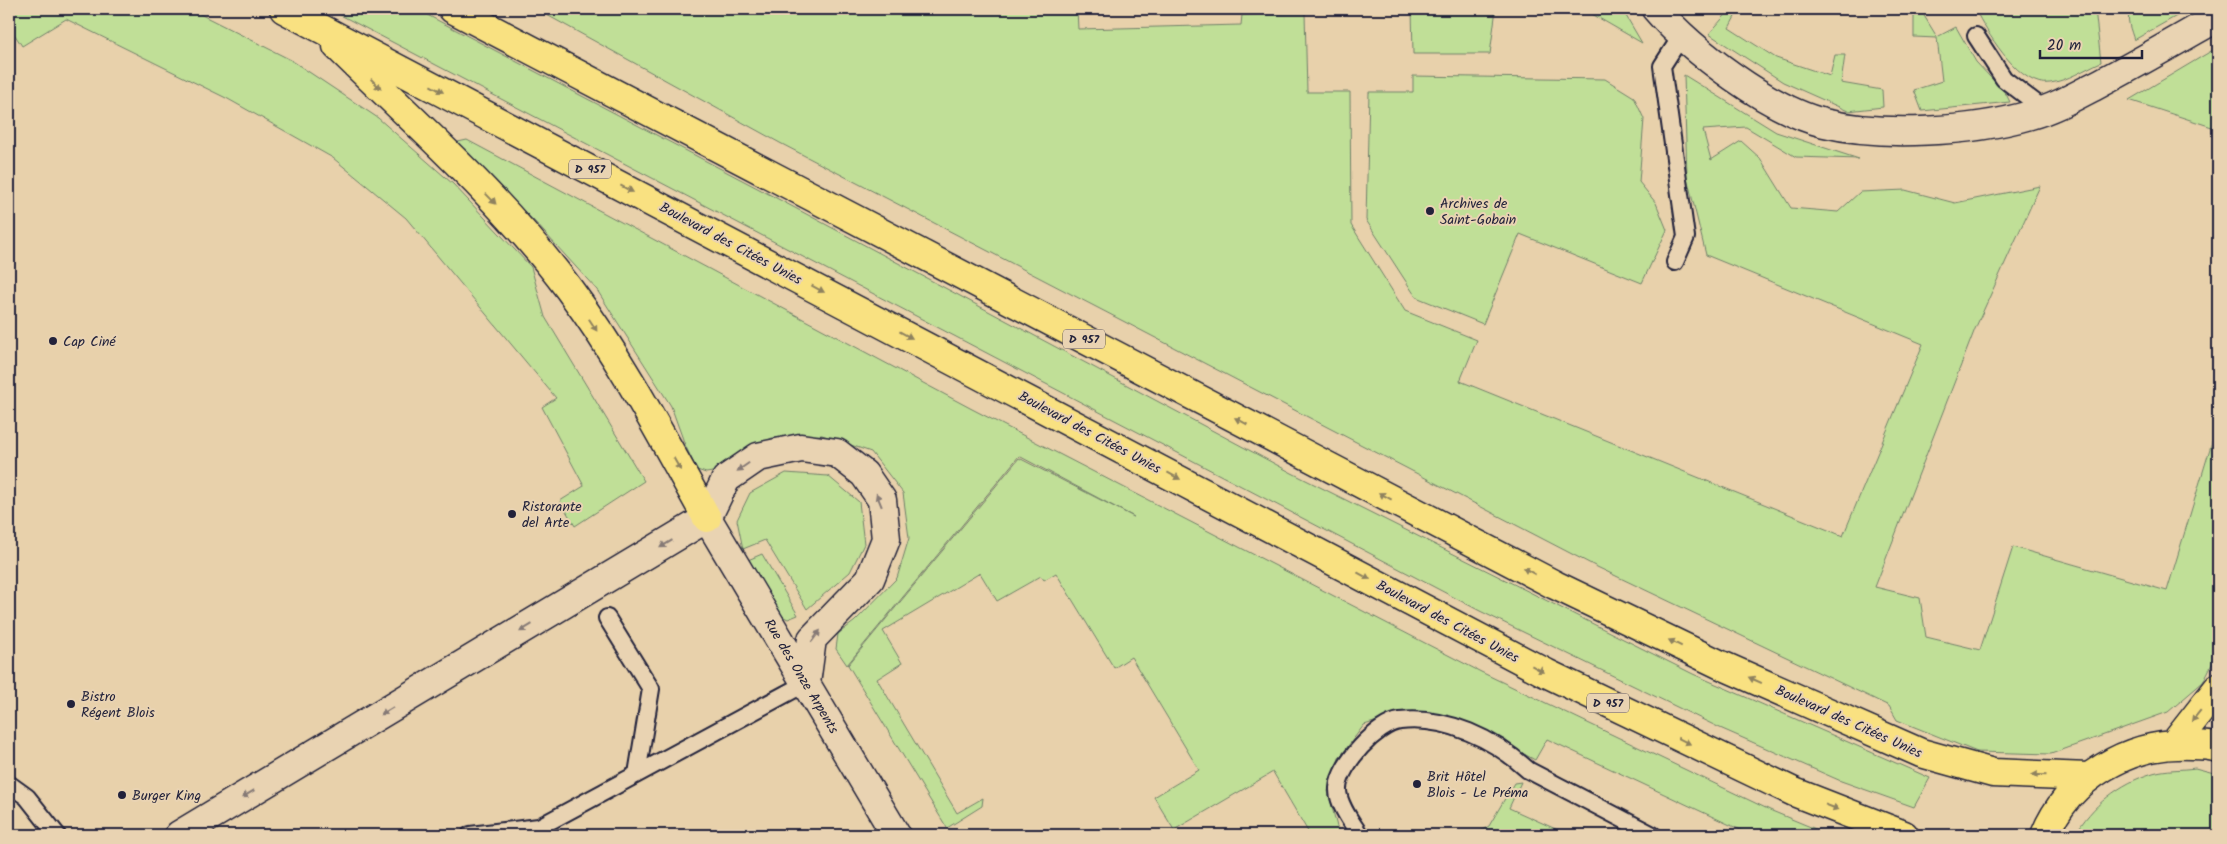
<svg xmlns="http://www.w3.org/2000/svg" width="2227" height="844" font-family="Kalam,sans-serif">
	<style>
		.green { fill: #c0df97; stroke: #718069 }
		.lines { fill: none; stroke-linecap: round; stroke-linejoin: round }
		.lane-casing { stroke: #22223b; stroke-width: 20 }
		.street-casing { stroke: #22223b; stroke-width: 31 }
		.primary-casing { stroke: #22223b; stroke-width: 31 }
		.lane { stroke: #e9d3b2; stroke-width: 16 }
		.street { stroke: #e9d3b2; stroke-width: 28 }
		.primary { stroke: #f9e181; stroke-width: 28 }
		.oneway { fill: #8e825e }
		.oneway2 { fill: #867a76 }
		.poi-dot { fill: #22223b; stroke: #e9d3b2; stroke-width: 2 }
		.labels { text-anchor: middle; stroke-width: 4; stroke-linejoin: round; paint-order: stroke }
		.shield { fill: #e9d3b2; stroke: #5e575f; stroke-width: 1 }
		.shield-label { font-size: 12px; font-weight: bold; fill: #22223b }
		.poi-label { font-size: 14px; fill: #22223b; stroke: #e9d3b2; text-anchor: start }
		.street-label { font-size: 14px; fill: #22223b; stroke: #e9d3b2 }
	</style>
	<rect width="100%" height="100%" fill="#e8d1ab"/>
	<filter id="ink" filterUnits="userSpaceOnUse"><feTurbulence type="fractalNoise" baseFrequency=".02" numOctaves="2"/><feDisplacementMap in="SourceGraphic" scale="10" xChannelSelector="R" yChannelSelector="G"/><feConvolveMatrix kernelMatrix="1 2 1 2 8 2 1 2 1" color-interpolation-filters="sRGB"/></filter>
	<g filter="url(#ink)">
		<path class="green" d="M 9,9 L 190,9 L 291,60 L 378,118 L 453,184 L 531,267 L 545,317 L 644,481 L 575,526 L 560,501 L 584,486 L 542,407 L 556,398 L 406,218 L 333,158 L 228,99 L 66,19 L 22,46 L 9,26 Z
			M 329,9 L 416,9 L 765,192 L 1292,473 L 1693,674 L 1930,778 L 1914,807 L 1841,781 L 1720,728 L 1480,611 Z
			M 536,9 L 1077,9 L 1078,29 L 1241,25 L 1242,15 L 1305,13 L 1307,92 L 1350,92 L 1351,225 L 1405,311 L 1477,340 L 1460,381 L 1843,536 L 1923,344 L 1706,255 L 1687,177 L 1684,75 L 1776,132 L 1859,159 L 1796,157 L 1746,127 L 1703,130 L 1711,160 L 1741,141 L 1760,158 L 1791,208 L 1838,212 L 1860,192 L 1905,190 L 1955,203 L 2040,186 L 1975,329 L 1875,587 L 1920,598 L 1926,637 L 1980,650 L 2013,547 L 2167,591 L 2218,422 L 2218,652 L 2203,682 L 2168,712 L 2051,754 L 1977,752 L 1897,720 L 1889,706 L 1595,566 L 780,143 Z
			M 1412,9 L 1496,9 L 1490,54 L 1413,54 Z
			M 1589,9 L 1622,9 L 1642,43 L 1592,14 Z
			M 1734,9 L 1739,9 L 1729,28 L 1776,58 L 1830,76 L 1835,55 L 1845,55 L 1841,83 L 1882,90 L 1883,107 L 1848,111 L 1783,82 L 1709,34 L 1729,11 Z
			M 1880,9 L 1920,9 L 1937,37 L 1956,27 L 1976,62 L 2006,94 L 2010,102 L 1922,111 L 1914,90 L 1942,81 L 1937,38 L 1914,37 L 1914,12 Z
			M 1989,9 L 2095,9 L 2101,62 C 2085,69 2067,81 2050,83 C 2021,88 1990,37 1978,15 Z
			M 2131,9 L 2189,9 L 2134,40 C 2131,30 2125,18 2131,9 Z
			M 2218,47 L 2218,129 L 2129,100 Z
			M 1413,76 L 1605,79 L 1634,97 L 1644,119 L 1639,182 L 1656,203 L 1667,230 L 1642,283 L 1520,234 L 1483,324 L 1416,297 L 1366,220 L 1369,92 L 1413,92 Z
			M 467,140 L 972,409 L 1481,672 L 1772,811 L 1830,835 L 1744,835 L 1745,832 L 1547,739 L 1535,760 L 1463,721 L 1405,713 L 1364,725 L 1339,758 L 1328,791 L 1339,835 L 1310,835 L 1273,772 L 1174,830 L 1154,797 L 1199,770 L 1131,657 L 1114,668 L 1056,573 L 1044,580 L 1041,576 L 997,601 L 980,573 L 883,631 L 902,663 L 877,679 L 957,813 L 983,798 L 982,806 L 947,828 L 848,665 L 1019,458 L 1134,517 L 1019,456 L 847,665 L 836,649 L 838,634 L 855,621 L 897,578 L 909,538 L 903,493 L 871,452 L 822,435 L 772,438 L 735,456 L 719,471 L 706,473 L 697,470 L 685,445 L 671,406 L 597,290 L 534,221 L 461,150 L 458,142 Z
			M 786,473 L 828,476 L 859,502 L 864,544 L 850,572 L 807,609 L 765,540 L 743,549 L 737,520 L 750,493 Z
			M 762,554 L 798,615 L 788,619 L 780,615 L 748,560 Z
			M 2195,768 L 2218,774 L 2218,835 L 2075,835 C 2091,806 2120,783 2153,773 C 2166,769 2182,770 2195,768 Z
			M 1521,782 L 1509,808 L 1569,835 L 1474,835 L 1489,826 L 1514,783 Z"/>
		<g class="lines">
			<defs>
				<path id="lane" d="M 1976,36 L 2004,79 L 2045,110
					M 1675,262 L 1686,237 L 1662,66 L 1682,35
					M 607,618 L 651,689 L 637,774
					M 9,784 L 27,797 L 57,835
					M 470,835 L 539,827 L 806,683
					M 1360,835 C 1352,823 1337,803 1338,788 C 1340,764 1377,724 1400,721 C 1447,716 1494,739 1528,770 L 1653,835"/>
				<path id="street" d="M 1656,9 C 1692,51 1770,110 1824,123 C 1882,137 1972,132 2030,115 C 2052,109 2072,98 2093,87 C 2135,65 2176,41 2218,17
					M 707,518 L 896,835
					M 179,835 L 707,518 L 726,479 L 758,457 L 801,448 L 837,453 L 864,474 L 882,500 L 886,539 L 870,579 L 812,639 L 806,683"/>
				<path id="primary" d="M 284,9 L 1546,673 L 1794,792 L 1904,835
					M 453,9 L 1555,585 L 1719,664 L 1921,753 L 1993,773 L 2088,777
					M 337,46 C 416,124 502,199 569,289 C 622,360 664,441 707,518
					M 2174,744 L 2218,688
					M 2045,835 C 2068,778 2130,741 2192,745 C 2200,745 2210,745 2218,748"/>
			</defs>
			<use href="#lane" class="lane-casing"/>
			<use href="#street" class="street-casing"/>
			<use href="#primary" class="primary-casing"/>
			<use href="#lane" class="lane"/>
			<use href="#street" class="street"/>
			<use href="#primary" class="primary"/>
		</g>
		<defs><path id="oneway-solid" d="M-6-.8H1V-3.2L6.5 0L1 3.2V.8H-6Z" transform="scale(1.25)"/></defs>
		<g class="oneway">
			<use href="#oneway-solid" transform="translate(376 84) rotate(45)"/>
			<use href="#oneway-solid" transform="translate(437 89) rotate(28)"/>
			<use href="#oneway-solid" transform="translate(627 189) rotate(28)"/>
			<use href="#oneway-solid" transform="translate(491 199) rotate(46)"/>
			<use href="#oneway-solid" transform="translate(818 289) rotate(28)"/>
			<use href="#oneway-solid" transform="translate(593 325) rotate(57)"/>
			<use href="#oneway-solid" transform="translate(906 335) rotate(28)"/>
			<use href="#oneway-solid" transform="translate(1241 421) rotate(-152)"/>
			<use href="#oneway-solid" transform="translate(677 464) rotate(61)"/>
			<use href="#oneway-solid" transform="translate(1174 476) rotate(28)"/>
			<use href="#oneway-solid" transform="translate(1385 496) rotate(-152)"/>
			<use href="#oneway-solid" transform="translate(1529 571) rotate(-152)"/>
			<use href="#oneway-solid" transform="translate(1364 576) rotate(28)"/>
			<use href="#oneway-solid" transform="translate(1675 643) rotate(-154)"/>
			<use href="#oneway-solid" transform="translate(1538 669) rotate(28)"/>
			<use href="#oneway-solid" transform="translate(1755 680) rotate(-156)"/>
			<use href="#oneway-solid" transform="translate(2196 716) rotate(129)"/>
			<use href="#oneway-solid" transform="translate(1684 741) rotate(26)"/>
			<use href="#oneway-solid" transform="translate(2039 775) rotate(-178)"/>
			<use href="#oneway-solid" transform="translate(1832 807) rotate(21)"/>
		</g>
		<g class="oneway2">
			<use href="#oneway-solid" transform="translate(743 467) rotate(145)"/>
			<use href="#oneway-solid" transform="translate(879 500) rotate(-112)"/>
			<use href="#oneway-solid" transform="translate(666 544) rotate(149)"/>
			<use href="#oneway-solid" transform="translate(526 628) rotate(149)"/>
			<use href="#oneway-solid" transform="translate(816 636) rotate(-53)"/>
			<use href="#oneway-solid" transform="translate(387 711) rotate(149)"/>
			<use href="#oneway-solid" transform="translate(248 794) rotate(149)"/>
		</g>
	</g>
	<g class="poi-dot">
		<circle cx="1430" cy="211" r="5"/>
		<circle cx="53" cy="341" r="5"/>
		<circle cx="512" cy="514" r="5"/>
		<circle cx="71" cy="704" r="5"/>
		<circle cx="1417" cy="784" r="5"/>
		<circle cx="122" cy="795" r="5"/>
	</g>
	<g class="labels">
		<g class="shield">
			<rect x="569" y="159.5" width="42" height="19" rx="4"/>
			<rect x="1063" y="329.5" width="42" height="19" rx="4"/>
			<rect x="1587" y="693.5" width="42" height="19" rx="4"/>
		</g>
		<g class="shield-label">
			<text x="590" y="173">D 957</text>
			<text x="1084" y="343">D 957</text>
			<text x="1608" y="707">D 957</text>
		</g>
		<g class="poi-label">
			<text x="1440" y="208">Archives de<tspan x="1440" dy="16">Saint-Gobain</tspan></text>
			<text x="63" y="346">Cap Ciné</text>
			<text x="522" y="511">Ristorante<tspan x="522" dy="16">del Arte</tspan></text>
			<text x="81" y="701">Bistro<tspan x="81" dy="16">Régent Blois</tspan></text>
			<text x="1427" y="781">Brit Hôtel<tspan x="1427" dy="16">Blois - Le Préma</tspan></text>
			<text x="132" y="800">Burger King</text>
		</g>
		<g class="street-label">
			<text transform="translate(731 243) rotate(28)" y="5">Boulevard des Citées Unies</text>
			<text transform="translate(1090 432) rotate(28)" y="5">Boulevard des Citées Unies</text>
			<text transform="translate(1448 621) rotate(28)" y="5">Boulevard des Citées Unies</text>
			<text transform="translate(802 676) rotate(59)" y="5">Rue des Onze Arpents</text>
			<text transform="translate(1849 721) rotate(24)" y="5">Boulevard des Citées Unies</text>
		</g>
	</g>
	<rect width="2227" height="844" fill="none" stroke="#e9d3b2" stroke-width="30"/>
	<rect x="15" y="15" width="2197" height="814" fill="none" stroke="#22223b" stroke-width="2" filter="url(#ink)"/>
	<path d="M2040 50v8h102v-8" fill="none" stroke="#22223b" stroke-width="2.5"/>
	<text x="2047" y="50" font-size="15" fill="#22223b" stroke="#e9d3b2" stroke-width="4" paint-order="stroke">20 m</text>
</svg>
